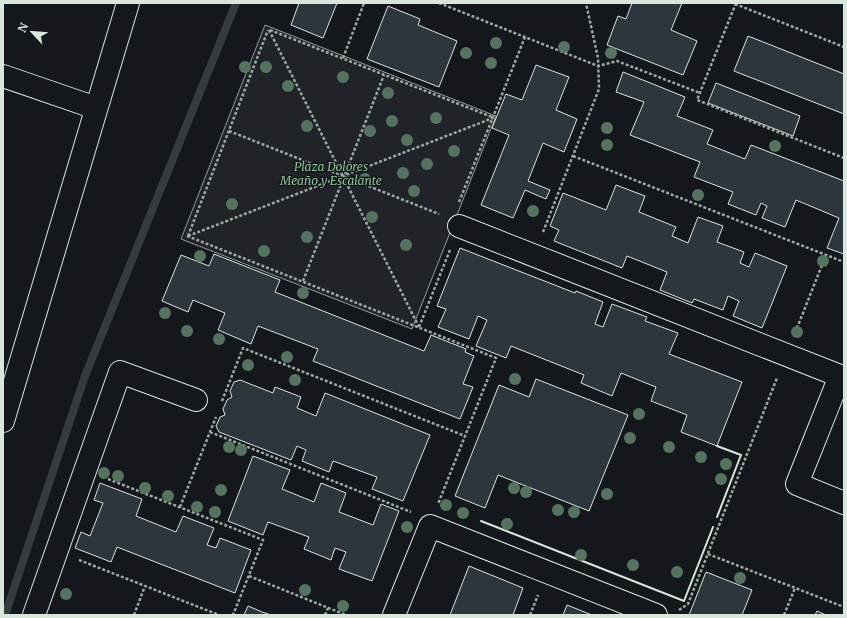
<svg xmlns="http://www.w3.org/2000/svg" width="847" height="618" font-family="Merriweather,serif">
	<style>
		.green { fill: #202428; stroke: #939e99 }
		.lines { fill: none; stroke-linecap: round; stroke-linejoin: round }
		.stream { stroke: #363b3e; stroke-width: 8 }
		.building { fill: #2c363c; stroke: #d8e6dc }
		.minor-casing { stroke: #d8e6dc; stroke-width: 24 }
		.path { stroke: #9da8a2; stroke-width: 2.5; stroke-dasharray: 3 2; stroke-linecap: butt }
		.minor { stroke: #14181c; stroke-width: 22 }
		.wall { stroke: #d8e6dc; stroke-width: 2 }
		.tree { fill: #55745f }
		.labels { text-anchor: middle; stroke-width: 3; stroke-linejoin: round; paint-order: stroke }
		.park-label { font-size: 12px; font-style: italic; fill: #8ac095; stroke: #14181c }
	</style>
	<rect width="100%" height="100%" fill="#14181c"/>
	<path class="green" d="M 265,25 L 496,116 L 412,329 L 181,239 Z"/>
	<g class="lines">
		<path class="stream" d="M 5,615 L 85,376 L 236,3"/>
	</g>
	<path class="building" d="M 299,3 L 337,3 L 323,38 L 291,25 Z
		M 632,3 L 682,3 L 671,30 L 697,41 L 683,75 L 607,45 L 618,16 L 626,19 Z
		M 388,6 L 420,19 L 418,25 L 457,41 L 439,87 L 367,59 Z
		M 748,36 L 844,74 L 844,114 L 734,71 Z
		M 536,65 L 569,77 L 556,110 L 577,119 L 564,152 L 543,143 L 528,181 L 550,190 L 546,199 L 525,190 L 513,218 L 481,205 L 509,135 L 492,128 L 506,94 L 522,100 Z
		M 623,72 L 685,97 L 677,116 L 713,130 L 707,144 L 745,159 L 751,145 L 844,181 L 844,254 L 827,248 L 839,218 L 796,200 L 785,227 L 762,218 L 767,206 L 761,203 L 756,215 L 728,204 L 733,192 L 694,177 L 700,162 L 630,135 L 644,102 L 616,92 Z
		M 716,83 L 800,116 L 793,136 L 708,103 Z
		M 616,185 L 645,196 L 639,212 L 676,227 L 672,236 L 688,243 L 698,217 L 723,226 L 717,242 L 744,252 L 740,263 L 749,267 L 755,253 L 787,266 L 762,328 L 733,316 L 739,301 L 728,296 L 723,310 L 694,299 L 692,303 L 660,290 L 667,272 L 627,256 L 622,268 L 554,241 L 559,230 L 550,226 L 563,193 L 606,210 Z
		M 460,248 L 575,293 L 576,291 L 603,302 L 595,324 L 603,327 L 612,304 L 647,317 L 645,321 L 678,333 L 669,354 L 742,382 L 717,446 L 681,432 L 687,415 L 651,401 L 656,387 L 621,373 L 612,396 L 581,383 L 584,375 L 511,346 L 506,358 L 476,346 L 487,320 L 478,316 L 469,339 L 438,327 L 446,309 L 437,306 Z
		M 214,254 L 280,280 L 275,292 L 424,351 L 431,335 L 466,349 L 465,352 L 474,356 L 463,384 L 473,387 L 460,419 L 313,361 L 318,349 L 258,326 L 251,344 L 218,330 L 225,313 L 193,300 L 188,312 L 162,301 L 181,255 L 209,266 Z
		M 536,379 L 628,415 L 589,511 L 498,475 L 485,508 L 455,496 L 499,385 L 529,397 Z
		M 240,380 L 273,393 L 275,387 L 301,397 L 297,408 L 316,416 L 325,393 L 430,435 L 403,501 L 372,489 L 377,477 L 333,461 L 329,472 L 302,461 L 306,450 L 297,446 L 291,460 L 219,432 L 216,426 L 220,417 L 225,415 L 223,409 L 227,400 L 232,397 L 230,391 L 234,382 Z
		M 253,456 L 290,470 L 282,489 L 314,502 L 321,483 L 346,493 L 339,512 L 373,525 L 381,504 L 399,511 L 372,581 L 339,569 L 346,552 L 335,548 L 331,560 L 304,549 L 309,537 L 268,522 L 263,535 L 228,521 Z
		M 100,483 L 142,499 L 136,516 L 176,532 L 183,516 L 214,528 L 207,545 L 216,548 L 220,538 L 251,550 L 235,593 L 117,547 L 111,562 L 75,548 L 81,532 L 90,536 L 103,503 L 94,500 Z
		M 469,566 L 523,588 L 513,615 L 450,615 Z
		M 706,572 L 752,590 L 742,615 L 689,615 Z
		M 567,605 L 592,615 L 563,615 Z
		M 248,606 L 262,612 L 271,615 L 244,615 Z
		M 817,611 L 826,615 L 815,615 Z"/>
	<g class="lines">
		<defs>
			<path id="minor" d="M 3,76 L 96,108
				M 459,226 L 840,376 L 797,484 L 844,503
				M 3,421 L 128,3
				M 34,615 L 120,372 L 196,400
				M 394,615 L 430,526 L 656,615"/>
		</defs>
		<use href="#minor" class="minor-casing"/>
		<path class="path" d="M 439,3 L 598,66 L 617,61 L 700,93
			M 736,3 L 697,100 L 844,158
			M 735,4 L 844,47
			M 269,30 L 419,327
			M 270,30 L 492,117
			M 343,58 L 364,3
			M 229,131 L 439,214
			M 573,156 L 844,262
			M 459,202 L 525,37
			M 543,232 L 599,89 L 598,58 L 586,3
			M 187,236 L 496,358 L 438,504
			M 188,236 L 493,118
			M 188,236 L 268,30
			M 303,281 L 384,75
			M 419,327 L 450,250
			M 795,333 L 826,255
			M 222,401 L 243,348 L 465,436
			M 210,432 L 411,512
			M 108,479 L 263,540 L 233,615
			M 180,507 L 216,417
			M 708,554 L 844,607
			M 79,560 L 219,615
			M 249,576 L 346,615
			M 679,610 L 688,604 L 777,378
			M 134,615 L 145,586
			M 325,615 L 328,608
			M 530,615 L 538,595
			M 784,615 L 795,588"/>
		<use href="#minor" class="minor"/>
		<path class="wall" d="M 717,517 L 741,455 L 717,446
			M 481,521 L 684,601 L 713,527"/>
	</g>
	<g class="tree">
		<circle cx="496" cy="43" r="6"/>
		<circle cx="564" cy="47" r="6"/>
		<circle cx="466" cy="53" r="6"/>
		<circle cx="611" cy="53" r="6"/>
		<circle cx="491" cy="63" r="6"/>
		<circle cx="245" cy="67" r="6"/>
		<circle cx="266" cy="67" r="6"/>
		<circle cx="343" cy="77" r="6"/>
		<circle cx="288" cy="86" r="6"/>
		<circle cx="388" cy="93" r="6"/>
		<circle cx="436" cy="118" r="6"/>
		<circle cx="392" cy="121" r="6"/>
		<circle cx="307" cy="126" r="6"/>
		<circle cx="607" cy="128" r="6"/>
		<circle cx="370" cy="131" r="6"/>
		<circle cx="407" cy="140" r="6"/>
		<circle cx="607" cy="145" r="6"/>
		<circle cx="775" cy="146" r="6"/>
		<circle cx="454" cy="151" r="6"/>
		<circle cx="427" cy="164" r="6"/>
		<circle cx="403" cy="173" r="6"/>
		<circle cx="365" cy="179" r="6"/>
		<circle cx="414" cy="191" r="6"/>
		<circle cx="698" cy="195" r="6"/>
		<circle cx="232" cy="204" r="6"/>
		<circle cx="533" cy="211" r="6"/>
		<circle cx="372" cy="217" r="6"/>
		<circle cx="307" cy="237" r="6"/>
		<circle cx="406" cy="245" r="6"/>
		<circle cx="264" cy="251" r="6"/>
		<circle cx="200" cy="256" r="6"/>
		<circle cx="823" cy="261" r="6"/>
		<circle cx="303" cy="293" r="6"/>
		<circle cx="165" cy="313" r="6"/>
		<circle cx="187" cy="331" r="6"/>
		<circle cx="797" cy="332" r="6"/>
		<circle cx="219" cy="339" r="6"/>
		<circle cx="287" cy="357" r="6"/>
		<circle cx="248" cy="365" r="6"/>
		<circle cx="515" cy="379" r="6"/>
		<circle cx="295" cy="380" r="6"/>
		<circle cx="639" cy="414" r="6"/>
		<circle cx="630" cy="438" r="6"/>
		<circle cx="229" cy="447" r="6"/>
		<circle cx="669" cy="447" r="6"/>
		<circle cx="241" cy="450" r="6"/>
		<circle cx="701" cy="457" r="6"/>
		<circle cx="726" cy="464" r="6"/>
		<circle cx="104" cy="473" r="6"/>
		<circle cx="118" cy="476" r="6"/>
		<circle cx="721" cy="479" r="6"/>
		<circle cx="145" cy="488" r="6"/>
		<circle cx="514" cy="488" r="6"/>
		<circle cx="221" cy="490" r="6"/>
		<circle cx="526" cy="492" r="6"/>
		<circle cx="607" cy="494" r="6"/>
		<circle cx="168" cy="496" r="6"/>
		<circle cx="446" cy="505" r="6"/>
		<circle cx="197" cy="507" r="6"/>
		<circle cx="558" cy="510" r="6"/>
		<circle cx="215" cy="512" r="6"/>
		<circle cx="574" cy="512" r="6"/>
		<circle cx="463" cy="513" r="6"/>
		<circle cx="507" cy="524" r="6"/>
		<circle cx="407" cy="527" r="6"/>
		<circle cx="581" cy="555" r="6"/>
		<circle cx="633" cy="565" r="6"/>
		<circle cx="677" cy="572" r="6"/>
		<circle cx="740" cy="578" r="6"/>
		<circle cx="305" cy="590" r="6"/>
		<circle cx="66" cy="594" r="6"/>
		<circle cx="343" cy="606" r="6"/>
	</g>
	<g class="labels">
		<g class="park-label">
			<text x="331" y="171">Plaza Dolores<tspan x="331" dy="14">Meaño y Escalante</tspan></text>
		</g>
	</g>
	<rect width="847" height="618" fill="none" stroke="#d8e6dc" stroke-width="8"/>
	<g transform="translate(32 32) rotate(296)" stroke="#14181c" stroke-width="3" paint-order="stroke">
	<path d="M0-3L7 15L0 10L-7 15Z" fill="#d8e6dc"/>
	<text y="-6" font-size="11" font-weight="bold" text-anchor="middle" fill="#d8e6dc">N</text>
	</g>
</svg>
